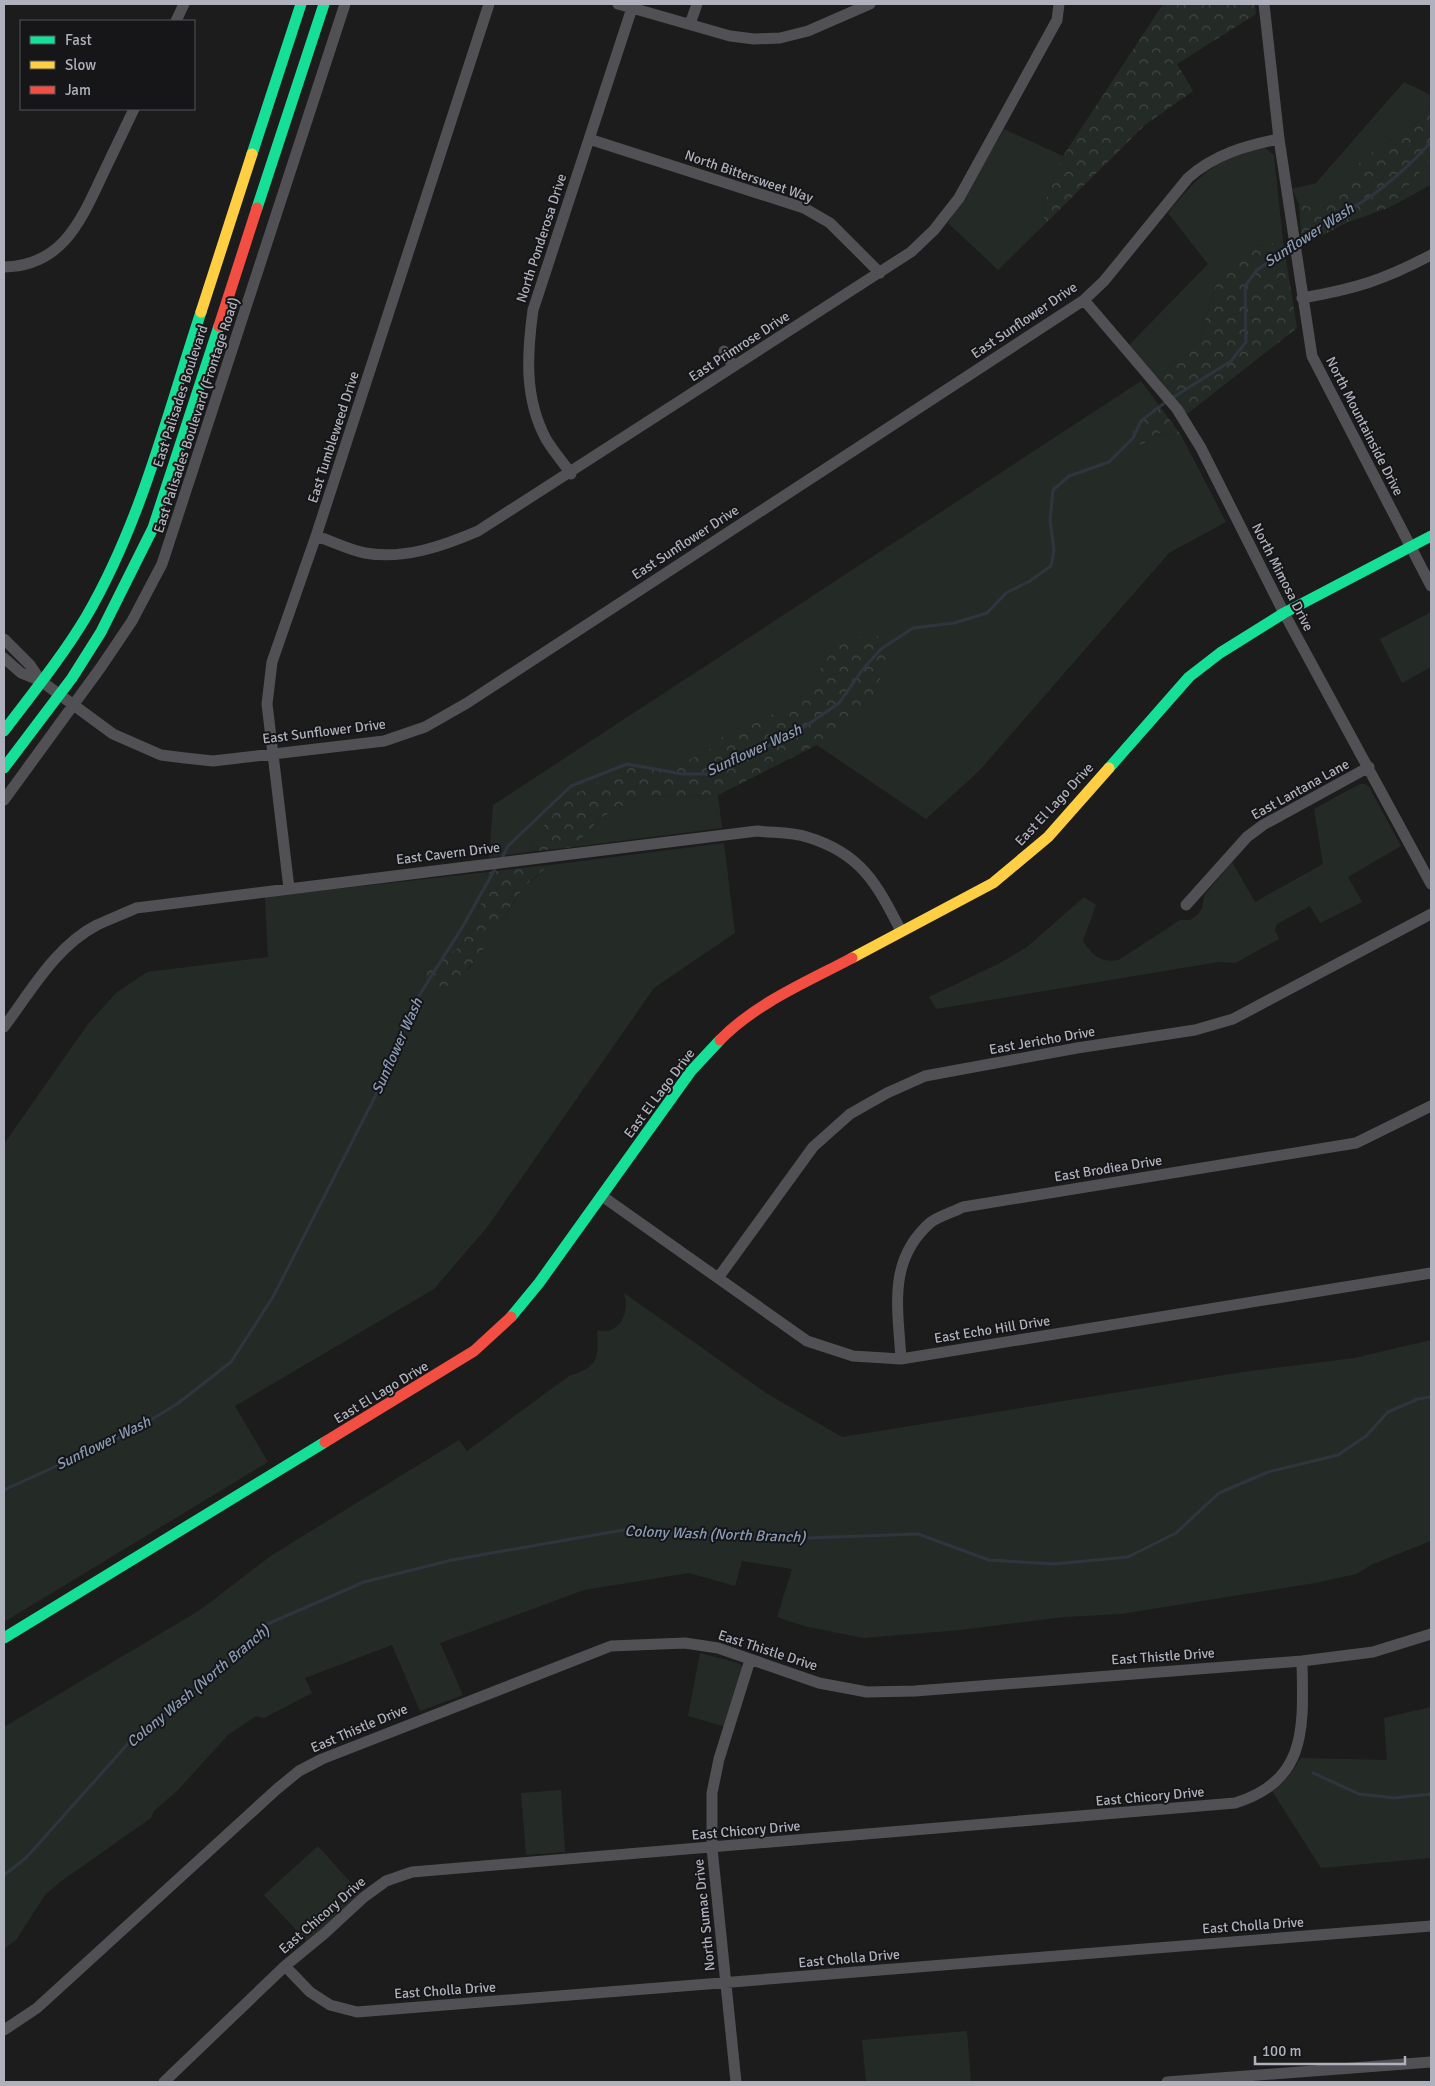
<svg xmlns="http://www.w3.org/2000/svg" width="1435" height="2086" font-family="Signika,sans-serif">
	<style>
		.green { fill: #242b26 }
		.forest { fill: url(#forest-crowns) }
		.lines { fill: none; stroke-linecap: round; stroke-linejoin: round }
		.stream { stroke: #2f353e; stroke-width: 3 }
		.street { stroke: #515155; stroke-width: 11 }
		.fast { stroke: #16e098; stroke-width: 11 }
		.slow { stroke: #ffcf43; stroke-width: 11 }
		.jam { stroke: #f24e42; stroke-width: 11 }
		.labels { text-anchor: middle; stroke-width: 4; stroke-linejoin: round; paint-order: stroke }
		.street-label { font-size: 14px; fill: #afb1bc; stroke: #161618 }
		.water-label { font-size: 15px; font-style: italic; fill: #899bb4; stroke: #161618 }
	</style>
	<defs>
		<pattern id="forest-crowns" width="20" height="18" patternUnits="userSpaceOnUse" patternTransform="scale(1.25)"><rect width="20" height="18" fill="#242b26"/><path d="M2 6a3 3 0 1 1 6 0M12 15a3 3 0 1 1 6 0" fill="none" stroke="#414744"/></pattern>
	</defs>
	<rect width="100%" height="100%" fill="#1c1c1c"/>
	<path class="green" d="M 1404,82 L 1431,95 L 1431,104 L 1422,119 L 1362,159 L 1339,198 L 1321,209 L 1299,204 L 1292,189 L 1316,183 Z
		M 1004,129 L 1063,156 L 1043,207 L 1045,224 L 998,270 L 948,223 Z
		M 1265,148 L 1274,155 L 1283,241 L 1250,247 L 1216,285 L 1200,336 L 1188,353 L 1169,366 L 1161,381 L 1129,345 L 1208,264 L 1168,213 C 1197,178 1217,155 1265,148 Z
		M 1431,159 L 1431,185 L 1390,207 Z
		M 1141,381 L 1152,396 L 1131,424 L 1143,444 L 1160,433 L 1181,435 L 1226,522 L 1169,553 L 979,771 L 926,819 L 817,745 L 859,717 L 874,695 L 883,671 L 895,657 L 834,649 L 798,700 L 766,718 L 726,733 L 706,753 L 685,761 L 643,761 L 541,829 L 528,852 L 489,858 L 493,805 Z
		M 1431,612 L 1431,667 L 1402,683 L 1380,639 Z
		M 1360,784 L 1365,784 L 1369,787 L 1401,846 L 1348,877 L 1362,902 L 1320,923 L 1310,906 L 1277,924 L 1275,930 L 1279,939 L 1235,963 L 1219,962 L 936,1009 L 929,997 L 998,964 L 1027,947 L 1084,897 L 1096,905 L 1083,941 C 1093,956 1100,963 1119,960 L 1180,920 L 1190,920 L 1197,915 L 1202,909 L 1204,896 L 1232,862 L 1255,902 L 1323,864 L 1314,809 Z
		M 718,795 L 722,828 L 573,847 L 602,817 L 639,797 Z
		M 724,843 L 735,933 L 654,988 L 488,1226 L 434,1289 L 235,1406 L 268,1462 L 4,1622 L 4,1144 L 88,1024 L 116,993 L 147,972 L 268,957 L 265,897 L 488,872 L 482,902 L 461,946 L 425,970 L 424,979 L 429,989 L 469,969 L 524,887 L 550,865 Z
		M 624,1293 L 766,1393 L 842,1437 L 1243,1372 L 1354,1358 L 1431,1340 L 1431,1541 L 1373,1564 L 1356,1574 L 1315,1583 L 1121,1614 L 1064,1617 L 960,1630 L 863,1638 L 804,1626 L 777,1617 L 792,1569 L 742,1561 L 735,1586 L 689,1573 L 584,1590 L 440,1643 L 463,1695 L 420,1711 L 392,1645 L 305,1678 L 312,1693 L 264,1718 L 256,1716 L 228,1735 L 178,1790 L 154,1811 L 151,1818 L 60,1882 L 45,1895 L 16,1940 L 4,1949 L 4,1727 L 200,1610 L 272,1555 L 459,1440 L 467,1451 L 569,1376 C 598,1367 599,1359 597,1331 C 600,1330 602,1331 605,1331 C 624,1329 629,1308 624,1293 Z
		M 700,1653 L 738,1663 L 743,1667 L 726,1727 L 688,1716 Z
		M 1431,1707 L 1431,1858 L 1321,1868 L 1272,1791 L 1289,1776 L 1301,1758 L 1387,1760 L 1384,1718 Z
		M 561,1790 L 565,1852 L 526,1855 L 521,1793 Z
		M 318,1846 L 360,1893 L 307,1942 L 264,1895 Z
		M 967,2031 L 971,2082 L 866,2082 L 862,2040 Z"/>
	<path class="forest" d="M 1163,4 L 1255,4 L 1256,14 L 1177,64 L 1193,91 L 1145,125 L 1045,224 L 1043,207 L 1063,156 Z
		M 1431,104 L 1431,159 L 1390,207 L 1346,223 L 1302,246 L 1299,204 L 1321,209 L 1339,198 L 1362,159 L 1422,119 Z
		M 1283,241 L 1297,328 L 1187,414 L 1161,381 L 1169,366 L 1188,353 L 1200,336 L 1216,285 L 1232,260 L 1250,247 Z
		M 1152,396 L 1181,435 L 1160,433 L 1143,444 L 1136,445 L 1131,424 Z
		M 876,634 L 895,657 L 883,671 L 874,695 L 859,717 L 817,745 L 718,795 L 639,797 L 602,817 L 573,847 L 528,852 L 541,829 L 569,797 L 643,761 L 685,761 L 706,753 L 726,733 L 766,718 L 798,700 L 834,649 L 852,639 Z
		M 550,865 C 542,872 531,879 524,888 C 495,923 479,974 435,992 L 429,989 L 424,978 L 425,970 L 461,946 L 482,902 L 488,872 Z"/>
	<g class="lines">
		<path class="stream" d="M 1298,241 C 1322,223 1350,211 1374,194 C 1394,179 1414,161 1431,142
			M 1172,398 L 1231,361 L 1246,342 L 1245,286 L 1257,270 L 1293,244
			M 501,860 L 508,846 L 571,786 L 627,764 L 682,774 L 709,774 L 797,732 L 839,703 L 863,669 L 881,649 L 913,628 L 954,623 L 987,613 L 1006,593 L 1030,581 L 1051,566 L 1054,550 L 1050,520 L 1053,490 L 1069,476 L 1109,462 L 1133,438 L 1141,421 L 1167,401
			M 4,1490 L 131,1432 L 177,1404 L 231,1362 L 273,1297 L 382,1083 L 415,1002 L 463,926 L 496,867
			M 1313,1773 L 1359,1794 L 1394,1798 L 1431,1794
			M 4,1875 L 26,1858 L 133,1738 L 190,1696 L 263,1626 L 364,1582 L 452,1560 L 623,1530 L 780,1539 L 918,1534 L 989,1560 L 1054,1564 L 1128,1557 L 1176,1533 L 1219,1493 L 1268,1472 L 1338,1455 L 1366,1436 L 1388,1412 L 1418,1399 L 1431,1397"/>
		<path class="street" d="M 618,4 L 730,36 L 754,39 L 780,38 L 808,31 L 870,4
			M 1264,4 L 1279,139 L 1312,356 L 1431,586
			M 176,21 L 184,4
			M 690,24 L 697,4
			M 589,139 L 804,208 L 830,223 L 880,273
			M 4,267 C 61,266 80,223 101,178 C 112,155 123,132 134,109
			M 1302,298 C 1355,289 1384,280 1431,255
			M 1084,300 L 1177,409 L 1201,448 L 1284,613 L 1431,884
			M 724,351 L 733,366
			M 571,474 C 563,462 553,451 546,439 C 524,398 527,354 533,310 L 632,8
			M 316,536 C 332,541 349,550 365,553 C 404,560 443,546 478,531 L 911,252 L 934,230 L 959,198 L 1057,20 L 1059,4
			M 4,639 L 30,665 L 41,681
			M 4,658 L 21,673 L 41,681 L 113,734 L 161,755 L 185,758 L 213,761 L 384,741 L 425,727 L 467,703 L 1084,300 L 1104,281 L 1188,178 C 1215,154 1245,146 1279,139
			M 4,800 L 101,667 L 132,621 L 162,564 L 345,4
			M 289,888 L 267,704 L 272,662 L 316,536 L 489,4
			M 1186,905 L 1247,837 L 1263,825 L 1369,767
			M 4,1027 C 31,991 56,946 97,925 C 110,919 123,914 136,908 L 757,831 C 773,833 792,832 807,837 C 861,853 877,884 901,931
			M 602,1196 L 807,1341 L 853,1356 L 901,1359 L 1431,1273
			M 718,1278 L 813,1147 L 850,1114 L 887,1093 L 925,1076 L 1077,1048 L 1195,1030 L 1233,1019 L 1431,914
			M 901,1359 C 898,1308 887,1260 931,1222 C 940,1216 953,1212 963,1207 L 1356,1143 L 1431,1106
			M 285,1966 L 310,1992 L 330,2005 L 357,2012 L 1431,1926
			M 4,2030 L 37,2008 L 277,1789 L 299,1771 L 322,1759 L 611,1646 L 685,1643 L 718,1648 L 819,1683 L 867,1692 L 915,1691 L 1302,1661 L 1373,1652 L 1431,1634
			M 164,2082 L 285,1966 L 325,1933 L 364,1897 L 386,1881 L 412,1872 L 1235,1803 C 1309,1781 1303,1724 1302,1661
			M 736,2082 L 712,1848 L 712,1793 L 719,1759 L 750,1660
			M 1167,2082 L 1431,2062"/>
		<path class="fast" d="M 252,154 L 301,4
			M 257,208 L 324,4
			M 4,731 C 32,694 62,657 86,617 C 141,523 167,415 201,312
			M 4,768 L 72,678 L 101,632 L 153,528 L 219,326
			M 1109,768 L 1189,677 L 1220,653 L 1284,613 L 1431,536
			M 511,1317 L 539,1283 L 691,1071 L 720,1040
			M 4,1638 L 325,1442"/>
		<path class="slow" d="M 201,312 L 252,154
			M 852,958 L 993,883 L 1048,837 L 1109,768"/>
		<path class="jam" d="M 219,326 L 257,208
			M 720,1040 C 756,1003 807,982 852,958
			M 325,1442 L 474,1351 L 511,1317"/>
	</g>
	<g class="labels">
		<g class="street-label">
			<text transform="translate(749 176) rotate(19)" y="5">North Bittersweet Way</text>
			<text transform="translate(541 238) rotate(-72)" y="5">North Ponderosa Drive</text>
			<text transform="translate(1024 320) rotate(-34)" y="5">East Sunflower Drive</text>
			<text transform="translate(739 346) rotate(-33)" y="5">East Primrose Drive</text>
			<text transform="translate(180 396) rotate(-72)" y="5">East Palisades Boulevard</text>
			<text transform="translate(196 415) rotate(-72)" y="5">East Palisades Boulevard (Frontage Road)</text>
			<text transform="translate(1365 426) rotate(63)" y="5">North Mountainside Drive</text>
			<text transform="translate(333 437) rotate(-72)" y="5">East Tumbleweed Drive</text>
			<text transform="translate(685 542) rotate(-33)" y="5">East Sunflower Drive</text>
			<text transform="translate(1283 577) rotate(63)" y="5">North Mimosa Drive</text>
			<text transform="translate(324 731) rotate(-7)" y="5">East Sunflower Drive</text>
			<text transform="translate(1300 789) rotate(-29)" y="5">East Lantana Lane</text>
			<text transform="translate(1054 804) rotate(-47)" y="5">East El Lago Drive</text>
			<text transform="translate(448 853) rotate(-7)" y="5">East Cavern Drive</text>
			<text transform="translate(1042 1040) rotate(-10)" y="5">East Jericho Drive</text>
			<text transform="translate(659 1093) rotate(-53)" y="5">East El Lago Drive</text>
			<text transform="translate(1108 1168) rotate(-9)" y="5">East Brodiea Drive</text>
			<text transform="translate(992 1329) rotate(-9)" y="5">East Echo Hill Drive</text>
			<text transform="translate(381 1392) rotate(-31)" y="5">East El Lago Drive</text>
			<text transform="translate(768 1650) rotate(18)" y="5">East Thistle Drive</text>
			<text transform="translate(1163 1656) rotate(-4)" y="5">East Thistle Drive</text>
			<text transform="translate(359 1728) rotate(-23)" y="5">East Thistle Drive</text>
			<text transform="translate(1150 1796) rotate(-5)" y="5">East Chicory Drive</text>
			<text transform="translate(746 1830) rotate(-5)" y="5">East Chicory Drive</text>
			<text transform="translate(322 1915) rotate(-41)" y="5">East Chicory Drive</text>
			<text transform="translate(704 1915) rotate(-96)" y="5">North Sumac Drive</text>
			<text transform="translate(1253 1925) rotate(-4)" y="5">East Cholla Drive</text>
			<text transform="translate(849 1958) rotate(-5)" y="5">East Cholla Drive</text>
			<text transform="translate(445 1990) rotate(-4)" y="5">East Cholla Drive</text>
		</g>
		<g class="water-label">
			<text transform="translate(1309 235) rotate(-33)" y="5">Sunflower Wash</text>
			<text transform="translate(754 750) rotate(-25)" y="5">Sunflower Wash</text>
			<text transform="translate(397 1046) rotate(-66)" y="5">Sunflower Wash</text>
			<text transform="translate(103 1443) rotate(-26)" y="5">Sunflower Wash</text>
			<text transform="translate(715 1534) rotate(2)" y="5">Colony Wash (North Branch)</text>
			<text transform="translate(198 1686) rotate(-40)" y="5">Colony Wash (North Branch)</text>
		</g>
	</g>
	<rect width="1435" height="2086" fill="none" stroke="#afb1bc" stroke-width="10"/>
	<rect x="20" y="20" width="175" height="90" fill="#161618" stroke="#53545a"/>
	<rect x="30" y="36" width="25" height="8" fill="#16e098" stroke="#53545a"/>
	<text x="65" y="45" font-size="15" fill="#afb1bc">Fast</text>
	<rect x="30" y="61" width="25" height="8" fill="#ffcf43" stroke="#53545a"/>
	<text x="65" y="70" font-size="15" fill="#afb1bc">Slow</text>
	<rect x="30" y="86" width="25" height="8" fill="#f24e42" stroke="#53545a"/>
	<text x="65" y="95" font-size="15" fill="#afb1bc">Jam</text>
	<path d="M1255 2056v8h150v-8" fill="none" stroke="#afb1bc" stroke-width="2.5"/>
	<text x="1262" y="2056" font-size="15" fill="#afb1bc" stroke="#161618" stroke-width="4" paint-order="stroke">100 m</text>
</svg>
